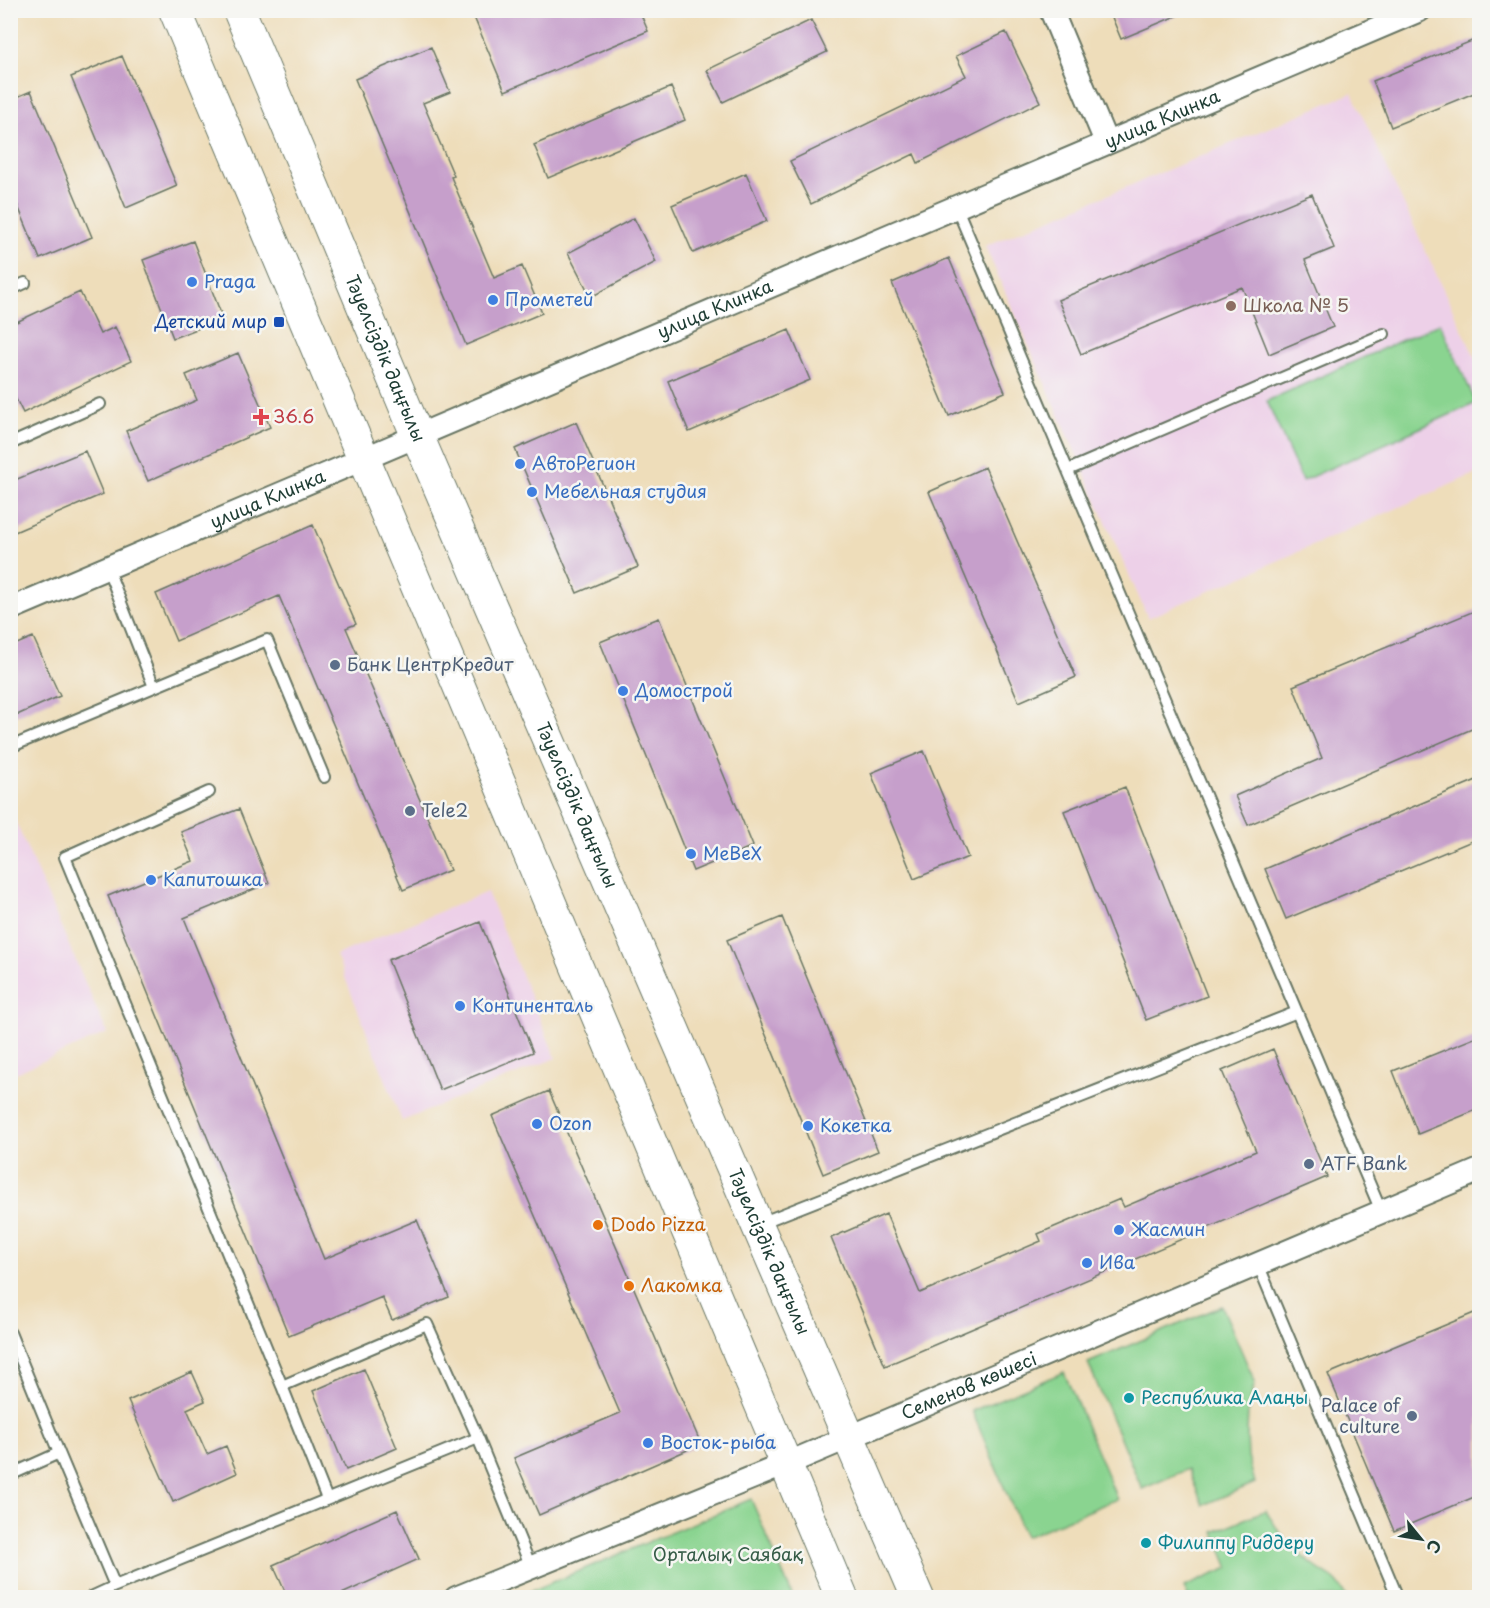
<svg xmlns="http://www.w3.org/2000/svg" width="1490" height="1608" font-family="'Playpen Sans',sans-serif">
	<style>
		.built { fill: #edd0e8 }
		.green { fill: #8ad490; stroke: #548862; stroke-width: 1.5 }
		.building { fill: #c69fcb }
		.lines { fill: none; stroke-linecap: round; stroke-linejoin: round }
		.lane-casing { stroke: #677563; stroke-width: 14 }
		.street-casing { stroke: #677563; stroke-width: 26 }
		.secondary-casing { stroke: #677563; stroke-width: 34 }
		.lane { stroke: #fff; stroke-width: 10 }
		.street { stroke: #fff; stroke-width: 22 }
		.secondary { stroke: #fff; stroke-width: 32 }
		.shop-dot { fill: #3f7fe0; stroke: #f6f6f2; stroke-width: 2 }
		.education-dot { fill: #8d6e63; stroke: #f6f6f2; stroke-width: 2 }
		.transit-dot { fill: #1a4fb4; stroke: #f6f6f2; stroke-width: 2 }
		.health-dot { fill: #e0444e; stroke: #f6f6f2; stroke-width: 2 }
		.service-dot { fill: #5c6f8a; stroke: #f6f6f2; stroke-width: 2 }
		.food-dot { fill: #e8710a; stroke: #f6f6f2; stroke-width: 2 }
		.culture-dot { fill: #0f9aa8; stroke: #f6f6f2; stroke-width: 2 }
		.labels { text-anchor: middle; stroke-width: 5; stroke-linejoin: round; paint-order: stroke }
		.street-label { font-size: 18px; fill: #1f3d34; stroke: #f6f6f2 }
		.shop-label { font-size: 18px; fill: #366cbe; stroke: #f6f6f2; text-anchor: start }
		.education-label { font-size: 18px; fill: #785e54; stroke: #f6f6f2; text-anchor: start }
		.transit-label { font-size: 18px; fill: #164399; stroke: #f6f6f2; text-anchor: end }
		.health-label { font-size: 18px; fill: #be3a42; stroke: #f6f6f2; text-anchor: start }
		.service-label { font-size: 18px; fill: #4e5e75; stroke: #f6f6f2; text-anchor: start }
		.food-label { font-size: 18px; fill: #c56008; stroke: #f6f6f2; text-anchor: start }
		.culture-label { font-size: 18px; fill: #0d838f; stroke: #f6f6f2; text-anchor: start }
		.park-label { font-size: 18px; fill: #345b46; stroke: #f6f6f2 }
	</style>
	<rect width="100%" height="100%" fill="#f6f6f2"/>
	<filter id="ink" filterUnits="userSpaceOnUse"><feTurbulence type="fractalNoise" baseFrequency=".0167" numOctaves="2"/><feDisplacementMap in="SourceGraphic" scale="12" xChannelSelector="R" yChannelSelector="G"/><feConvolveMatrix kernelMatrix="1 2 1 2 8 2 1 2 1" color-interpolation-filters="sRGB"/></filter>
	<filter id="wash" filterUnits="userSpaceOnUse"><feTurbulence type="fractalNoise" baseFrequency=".008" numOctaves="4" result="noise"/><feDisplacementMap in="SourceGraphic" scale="24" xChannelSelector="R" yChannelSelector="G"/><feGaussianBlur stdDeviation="1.35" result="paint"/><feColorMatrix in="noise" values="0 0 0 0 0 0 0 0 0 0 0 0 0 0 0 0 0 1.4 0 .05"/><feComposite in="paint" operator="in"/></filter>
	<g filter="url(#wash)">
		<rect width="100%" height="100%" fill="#eeddba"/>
		<path class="built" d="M 1352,93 L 1479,366 L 1479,472 L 1148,618 L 985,246 Z
			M 10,809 L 107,1033 L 11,1075 L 10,1075 Z
			M 487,892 L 556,1058 L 402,1121 L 336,955 Z"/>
		<path class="green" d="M 1440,323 L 1476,403 L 1302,481 L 1267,401 Z
			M 1222,1306 L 1255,1382 L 1248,1410 L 1247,1434 L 1248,1457 L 1255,1483 L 1203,1505 L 1188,1469 L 1142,1489 L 1088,1363 Z
			M 1064,1372 L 1117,1499 L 1025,1537 L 972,1411 Z
			M 751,1499 L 793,1597 L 517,1597 Z
			M 1266,1510 C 1277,1531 1294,1551 1313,1565 C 1331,1579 1336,1575 1346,1597 L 1188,1597 L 1184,1587 L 1229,1568 L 1214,1532 Z"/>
		<g id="blocks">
			<path class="building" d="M 471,10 L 639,10 L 648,31 L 505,91 Z
				M 1109,10 L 1188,10 L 1188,11 L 1121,39 Z
				M 811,20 L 827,52 L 723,102 L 707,70 Z
				M 1006,32 L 1040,102 L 918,163 L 914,154 L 811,204 L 790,161 L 966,76 L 956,56 Z
				M 1479,38 L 1479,91 L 1391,127 L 1373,81 Z
				M 431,47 L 450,92 L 423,103 L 454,176 L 451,177 L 494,278 L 522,266 L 542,313 L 466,345 L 355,79 Z
				M 122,56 L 177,186 L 126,208 L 71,77 Z
				M 671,87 L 685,120 L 548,178 L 534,145 Z
				M 31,91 L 92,237 L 40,259 L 10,187 L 10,100 Z
				M 746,173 L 767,221 L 693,253 L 672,205 Z
				M 1312,194 L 1334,248 L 1305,260 L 1333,327 L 1269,354 L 1242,287 L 1081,354 L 1058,300 Z
				M 634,218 L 656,262 L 591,297 L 568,253 Z
				M 193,241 L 223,319 L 173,338 L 143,260 Z
				M 949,258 L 1005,392 L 949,416 L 892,283 Z
				M 80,292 L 100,334 L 115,327 L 131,361 L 23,413 L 10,387 L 10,325 Z
				M 789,330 L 810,380 L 689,432 L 668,381 Z
				M 238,353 L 270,427 L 148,481 L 126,431 L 197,400 L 186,375 Z
				M 576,422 L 638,567 L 577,593 L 515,449 Z
				M 85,451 L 103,494 L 10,534 L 10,482 Z
				M 985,467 L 1076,677 L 1019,702 L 929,492 Z
				M 313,525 L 356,624 L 346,628 L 450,870 L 403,890 L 279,596 L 176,641 L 156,594 Z
				M 1479,609 L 1479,726 L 1248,825 L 1235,796 L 1322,758 L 1293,686 Z
				M 659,618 L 753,846 L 693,871 L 600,642 Z
				M 33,637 L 60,696 L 10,718 L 10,647 Z
				M 924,751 L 968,857 L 914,879 L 871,773 Z
				M 1479,779 L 1479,838 L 1286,919 L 1265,869 Z
				M 1125,787 L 1207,996 L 1146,1020 L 1064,811 Z
				M 239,809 L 269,883 L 184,918 L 324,1259 L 417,1220 L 449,1297 L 392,1320 L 382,1297 L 289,1336 L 108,896 L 193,861 L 181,832 Z
				M 782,917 L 878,1151 L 823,1174 L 727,940 Z
				M 480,922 L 533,1052 L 440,1090 L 388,960 Z
				M 1479,1036 L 1479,1109 L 1418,1134 L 1393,1071 Z
				M 1273,1049 L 1327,1177 L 885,1366 L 831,1238 L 886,1214 L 920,1293 L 1041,1241 L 1038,1234 L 1120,1199 L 1124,1207 L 1256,1151 L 1222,1071 Z
				M 549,1091 L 701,1444 L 539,1515 L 514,1458 L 620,1413 L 492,1116 Z
				M 1479,1311 L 1479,1495 L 1394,1531 L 1328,1374 Z
				M 364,1369 L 397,1448 L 346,1470 L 313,1391 Z
				M 192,1372 L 205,1401 L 187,1409 L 207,1454 L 226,1446 L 237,1473 L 173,1502 L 128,1401 Z
				M 397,1510 L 419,1559 L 333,1598 L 288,1598 L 273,1565 Z"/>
		</g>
	</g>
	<g filter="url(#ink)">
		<use href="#blocks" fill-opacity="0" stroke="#677563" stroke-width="1.5"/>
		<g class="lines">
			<defs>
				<path id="lane" d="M 956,206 L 1381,1211
					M 10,290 L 25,283
					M 10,444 L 100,404
					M 1068,470 L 1384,334
					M 107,567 L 154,687
					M 10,747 L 267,640 L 324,777
					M 758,1224 L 1297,1012
					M 1258,1264 L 1398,1598
					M 10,1333 L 59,1453 L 10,1475
					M 282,1386 L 327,1499
					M 478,1438 L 531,1567
					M 59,1453 L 115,1586 L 478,1438 L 427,1324 L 282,1386 L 65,857 L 209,792
					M 89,1598 L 115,1586"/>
				<g id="street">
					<path d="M 1051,10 L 1106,142"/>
					<path id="s1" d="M 10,609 L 1420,10"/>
					<path id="s2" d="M 456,1598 L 786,1464 L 1480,1170"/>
				</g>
				<g id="secondary">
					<path d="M 175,10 L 842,1598"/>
					<path id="s3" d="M 239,10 L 417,435 L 918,1598"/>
				</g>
			</defs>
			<use href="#lane" class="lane-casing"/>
			<use href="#street" class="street-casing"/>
			<use href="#secondary" class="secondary-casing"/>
			<use href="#lane" class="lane"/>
			<use href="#street" class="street"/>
			<use href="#secondary" class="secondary"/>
		</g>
	</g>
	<g class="shop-dot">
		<circle cx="192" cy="282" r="6"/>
		<circle cx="493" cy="300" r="6"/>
		<circle cx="520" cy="464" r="6"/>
		<circle cx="532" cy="492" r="6"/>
		<circle cx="623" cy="691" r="6"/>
		<circle cx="691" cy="854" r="6"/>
		<circle cx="151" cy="880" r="6"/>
		<circle cx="460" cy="1006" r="6"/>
		<circle cx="537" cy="1124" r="6"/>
		<circle cx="808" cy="1126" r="6"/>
		<circle cx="1119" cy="1230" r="6"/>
		<circle cx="1087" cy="1263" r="6"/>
		<circle cx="648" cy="1443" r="6"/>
	</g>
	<circle class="education-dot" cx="1231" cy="306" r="6"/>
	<rect class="transit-dot" x="273" y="316" width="12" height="12" rx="3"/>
	<path class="health-dot" d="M258 408h6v6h6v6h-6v6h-6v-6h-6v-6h6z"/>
	<g class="service-dot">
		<circle cx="335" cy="665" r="6"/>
		<circle cx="410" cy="811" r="6"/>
		<circle cx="1309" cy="1164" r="6"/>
		<circle cx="1412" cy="1416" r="6"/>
	</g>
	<g class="food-dot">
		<circle cx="598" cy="1225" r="6"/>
		<circle cx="629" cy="1286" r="6"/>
	</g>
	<g class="culture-dot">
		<circle cx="1129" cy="1398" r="6"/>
		<circle cx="1146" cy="1543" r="6"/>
	</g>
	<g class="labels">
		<g class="street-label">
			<text dy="6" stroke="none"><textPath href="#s1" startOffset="1252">улица Клинка</textPath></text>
			<text dy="6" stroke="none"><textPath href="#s1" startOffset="766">улица Клинка</textPath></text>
			<text dy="6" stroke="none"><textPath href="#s3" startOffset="378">Тәуелсіздік даңғылы</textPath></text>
			<text dy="6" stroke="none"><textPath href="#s1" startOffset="280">улица Клинка</textPath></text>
			<text dy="6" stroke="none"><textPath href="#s3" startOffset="864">Тәуелсіздік даңғылы</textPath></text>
			<text dy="6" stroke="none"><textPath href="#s3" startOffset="1350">Тәуелсіздік даңғылы</textPath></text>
			<text dy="6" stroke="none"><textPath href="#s2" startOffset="555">Семенов көшесі</textPath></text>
		</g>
		<g class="shop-label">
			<text x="204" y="288">Praga</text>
			<text x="505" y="306">Прометей</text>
			<text x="532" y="470">АвтоРегион</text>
			<text x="544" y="498">Мебельная студия</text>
			<text x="635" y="697">Домострой</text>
			<text x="703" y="860">MeBeX</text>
			<text x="163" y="886">Капитошка</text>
			<text x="472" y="1012">Континенталь</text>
			<text x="549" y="1130">Ozon</text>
			<text x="820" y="1132">Кокетка</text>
			<text x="1131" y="1236">Жасмин</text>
			<text x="1099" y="1269">Ива</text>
			<text x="660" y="1449">Восток-рыба</text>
		</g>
		<g class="education-label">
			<text x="1243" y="312">Школа № 5</text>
		</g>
		<g class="transit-label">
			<text x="267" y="328">Детский мир</text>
		</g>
		<g class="health-label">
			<text x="273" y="423">36.6</text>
		</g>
		<g class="service-label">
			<text x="347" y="671">Банк ЦентрКредит</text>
			<text x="422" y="817">Tele2</text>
			<text x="1321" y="1170">ATF Bank</text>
			<text x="1400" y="1412" text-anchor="end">Palace of<tspan x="1400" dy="21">culture</tspan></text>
		</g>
		<g class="food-label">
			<text x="610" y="1231">Dodo Pizza</text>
			<text x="641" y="1292">Лакомка</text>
		</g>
		<g class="culture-label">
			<text x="1141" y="1404">Республика Алаңы</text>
			<text x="1158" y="1549">Филиппу Риддеру</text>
		</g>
		<g class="park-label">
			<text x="728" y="1561">Орталық Саябақ</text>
		</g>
	</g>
	<rect width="1490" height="1608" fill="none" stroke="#f6f6f2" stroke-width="36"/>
	<g transform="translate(1421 1539) rotate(120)" stroke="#f6f6f2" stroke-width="4.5" paint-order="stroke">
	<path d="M0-4.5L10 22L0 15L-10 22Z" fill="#1f3d34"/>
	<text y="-9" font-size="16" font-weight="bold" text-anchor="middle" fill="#1f3d34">С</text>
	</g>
</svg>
